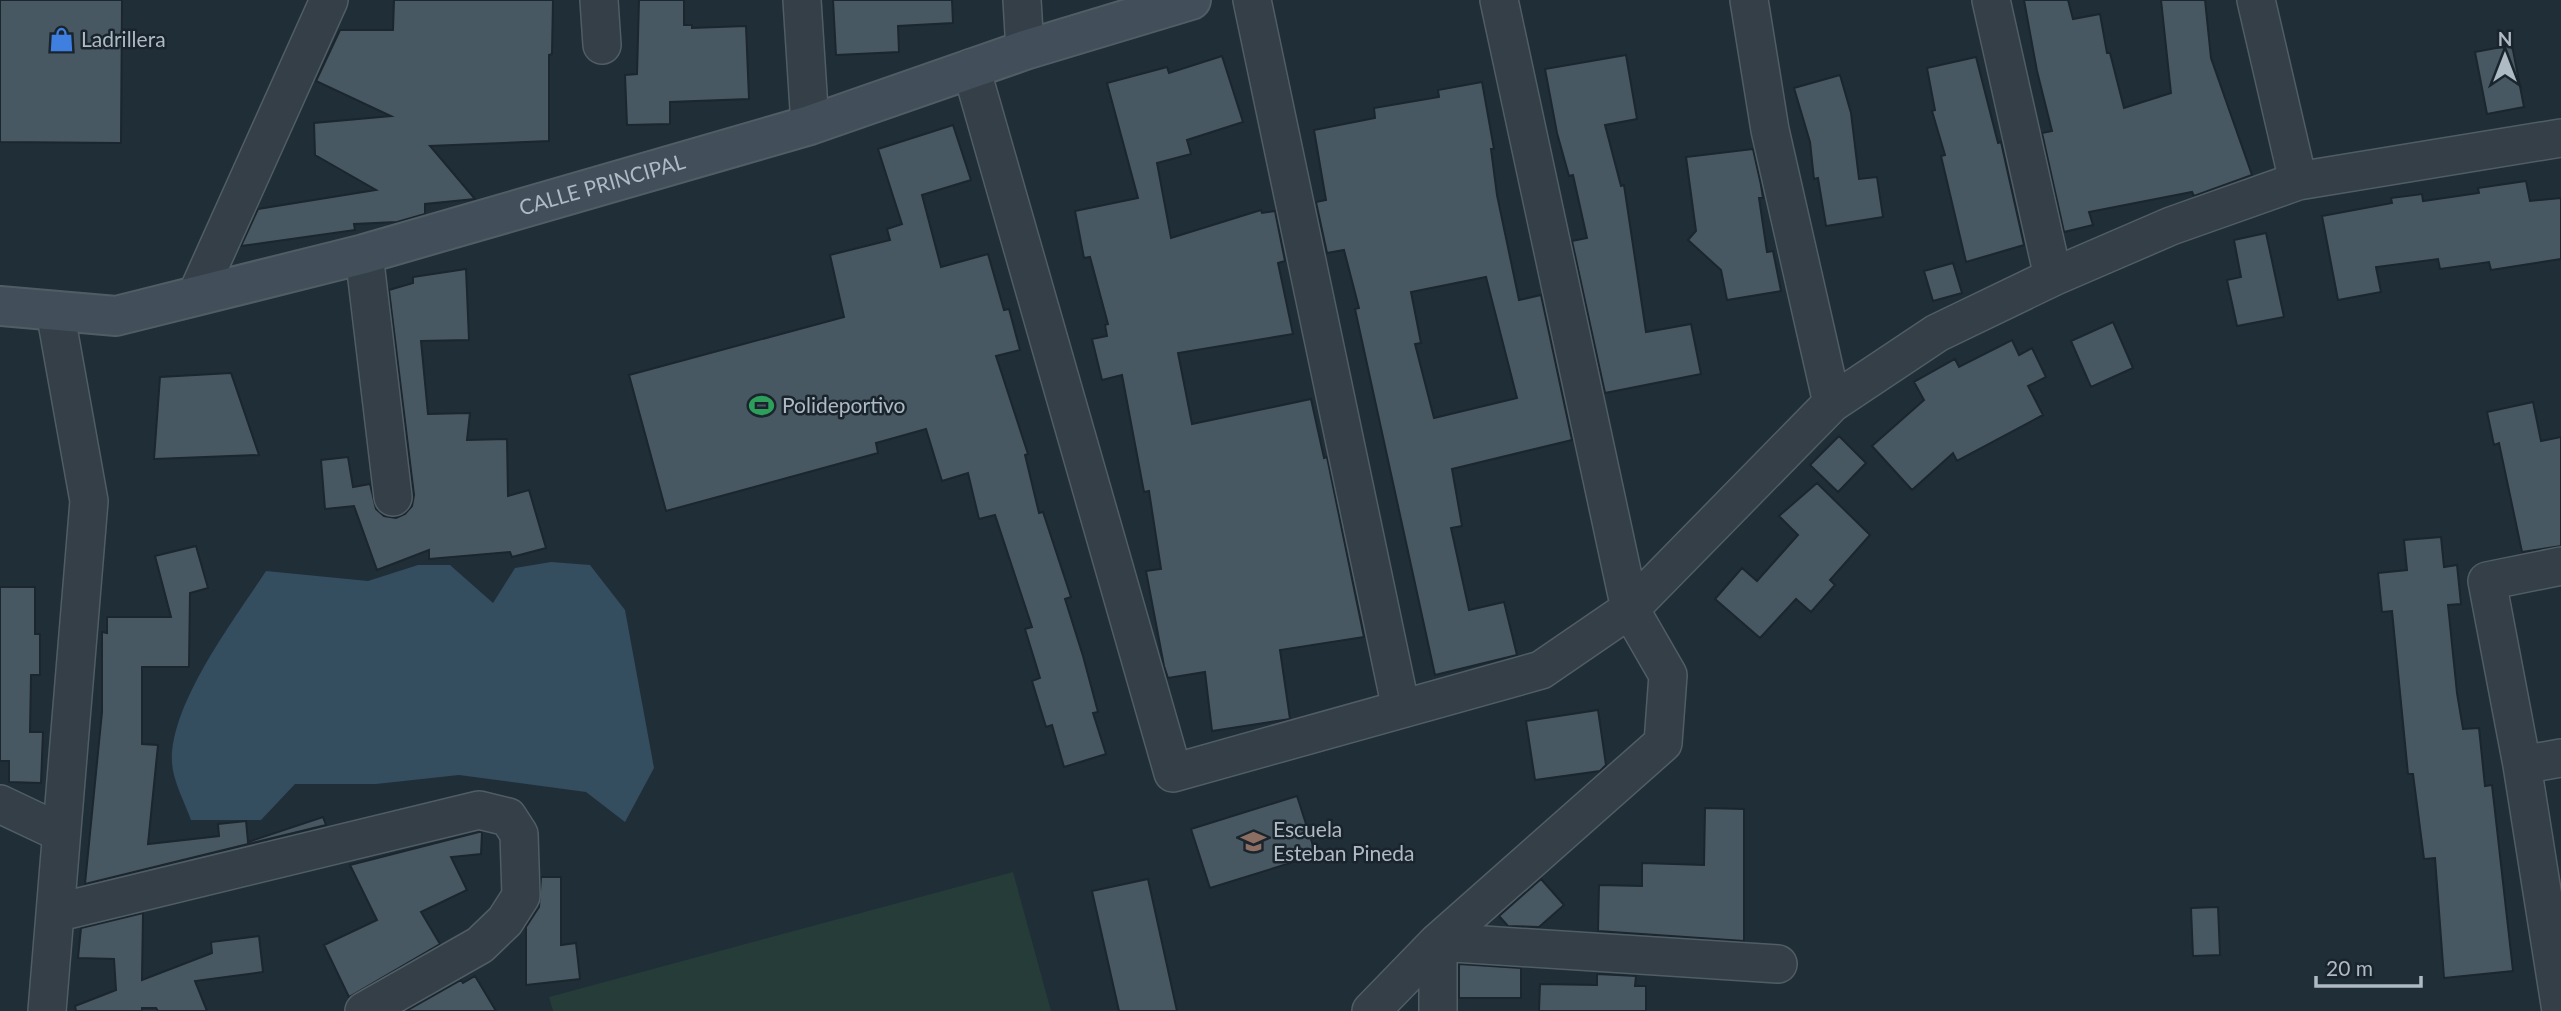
<svg xmlns="http://www.w3.org/2000/svg" width="2561" height="1011" font-family="Lato,sans-serif">
	<style>
		.green { fill: #253c39 }
		.water { fill: #344d5f }
		.building { fill: #485863; stroke: #1b262e; stroke-width: 2; fill-rule: evenodd }
		.lines { fill: none; stroke-linecap: round; stroke-linejoin: round }
		.street-casing { stroke: #515d65; stroke-width: 40 }
		.secondary-casing { stroke: #515d65; stroke-width: 42 }
		.street { stroke: #343f48; stroke-width: 37 }
		.secondary { stroke: #424f5b; stroke-width: 38 }
		.labels { text-anchor: middle; stroke-width: 5; stroke-linejoin: round; paint-order: stroke }
		.poi-label { font-size: 21px; fill: #aebac4; stroke: #19242c; text-anchor: start }
		.street-label { font-size: 21px; fill: #aebac4; stroke: #19242c }
	</style>
	<rect width="100%" height="100%" fill="#202e37"/>
	<path class="green" d="M 1013,872 L 1051,1011 L 553,1011 L 549,997 Z"/>
	<path class="water" d="M 551,562 L 590,565 L 625,610 L 654,768 L 625,822 L 586,792 L 459,775 L 376,784 L 295,784 L 261,820 L 191,820 C 185,803 173,781 172,763 C 169,705 234,620 266,571 L 368,581 L 418,565 L 450,565 L 493,603 L 515,568 Z"/>
	<path class="building" d="M 0,0 L 122,0 L 121,143 L 0,142 Z
		M 394,0 L 553,0 L 552,54 L 549,55 L 549,141 L 430,146 L 475,199 L 425,204 L 425,214 L 397,222 L 354,224 L 355,230 L 241,246 L 258,209 L 376,190 L 315,155 L 314,123 L 391,116 L 316,81 L 340,30 L 393,30 Z
		M 639,0 L 684,0 L 684,25 L 692,25 L 692,28 L 746,26 L 749,99 L 670,102 L 670,124 L 627,125 L 625,75 L 637,74 Z
		M 833,0 L 952,0 L 953,23 L 898,26 L 899,52 L 836,55 Z
		M 2024,0 L 2068,0 L 2073,19 L 2100,14 L 2107,53 L 2110,53 L 2124,108 L 2171,93 L 2161,0 L 2205,0 L 2211,58 L 2252,175 L 2194,196 L 2192,192 L 2089,212 L 2093,225 L 2064,232 L 2042,133 L 2052,131 L 2037,71 Z
		M 2512,45 L 2524,107 L 2487,114 L 2475,52 Z
		M 1626,55 L 1637,119 L 1605,125 L 1621,186 L 1624,185 L 1646,332 L 1691,324 L 1701,374 L 1605,393 L 1572,241 L 1587,238 L 1573,175 L 1569,176 L 1557,133 L 1545,69 Z
		M 1222,56 L 1243,122 L 1187,140 L 1191,154 L 1157,163 L 1171,238 L 1261,210 L 1262,213 L 1275,211 L 1285,261 L 1278,263 L 1293,334 L 1178,353 L 1192,424 L 1311,399 L 1324,458 L 1327,457 L 1364,637 L 1280,650 L 1290,719 L 1212,731 L 1205,672 L 1168,678 L 1164,666 L 1146,571 L 1161,569 L 1149,491 L 1144,492 L 1122,375 L 1102,380 L 1092,339 L 1107,336 L 1105,325 L 1108,324 L 1090,257 L 1084,258 L 1075,211 L 1138,198 L 1107,83 L 1167,67 L 1169,73 Z
		M 1976,57 L 1998,143 L 2001,142 L 2024,245 L 1966,262 L 1941,156 L 1945,155 L 1932,111 L 1935,110 L 1927,68 Z
		M 1840,75 L 1851,113 L 1859,179 L 1877,177 L 1883,217 L 1826,226 L 1818,178 L 1814,179 L 1810,142 L 1794,88 Z
		M 1482,82 L 1494,149 L 1491,149 L 1497,195 L 1519,300 L 1541,295 L 1572,440 L 1452,469 L 1462,526 L 1451,528 L 1469,610 L 1504,602 L 1517,655 L 1435,675 L 1355,309 L 1359,308 L 1344,250 L 1327,253 L 1316,202 L 1326,200 L 1314,130 L 1375,118 L 1374,108 L 1439,97 L 1438,90 ZM 1486,277 L 1517,398 L 1434,418 L 1415,344 L 1421,343 L 1411,292 Z
		M 953,125 L 971,180 L 922,195 L 941,267 L 988,254 L 1004,310 L 1009,309 L 1020,350 L 996,356 L 1028,454 L 1025,455 L 1039,513 L 1043,512 L 1071,597 L 1065,599 L 1083,656 L 1098,712 L 1093,713 L 1106,754 L 1064,767 L 1052,725 L 1046,727 L 1032,681 L 1040,678 L 1025,629 L 1032,627 L 995,515 L 979,519 L 968,473 L 942,481 L 926,429 L 876,443 L 878,453 L 666,511 L 629,375 L 844,317 L 830,255 L 890,240 L 887,229 L 902,224 L 878,149 Z
		M 1753,149 L 1761,185 L 1763,198 L 1759,198 L 1767,252 L 1773,251 L 1781,291 L 1727,300 L 1721,270 L 1688,240 L 1696,231 L 1686,157 Z
		M 2526,181 L 2530,201 L 2561,198 L 2561,259 L 2491,270 L 2489,262 L 2440,269 L 2438,259 L 2376,267 L 2381,292 L 2338,300 L 2322,216 L 2392,203 L 2391,198 L 2422,194 L 2423,201 L 2479,193 L 2478,188 Z
		M 2266,233 L 2284,317 L 2237,326 L 2227,280 L 2241,277 L 2234,240 Z
		M 1953,263 L 1962,293 L 1933,301 L 1924,271 Z
		M 466,269 L 469,340 L 421,341 L 428,414 L 470,413 L 467,440 L 507,439 L 508,496 L 529,490 L 546,548 L 512,557 L 510,552 L 429,559 L 429,550 L 377,570 L 354,506 L 325,509 L 321,460 L 348,457 L 353,487 L 370,484 L 376,509 L 384,516 L 396,518 L 405,514 L 412,506 L 414,495 L 389,290 L 413,283 L 413,277 Z
		M 2113,322 L 2133,368 L 2091,387 L 2071,341 Z
		M 2012,340 L 2019,355 L 2032,348 L 2046,377 L 2028,386 L 2043,415 L 1957,461 L 1953,453 L 1912,490 L 1872,446 L 1924,400 L 1914,382 L 1955,359 L 1959,367 Z
		M 231,373 L 259,455 L 154,459 L 160,377 Z
		M 2533,402 L 2541,441 L 2561,437 L 2561,546 L 2522,552 L 2499,443 L 2494,445 L 2487,412 Z
		M 1839,436 L 1866,463 L 1838,492 L 1810,465 Z
		M 1817,483 L 1870,535 L 1830,580 L 1835,585 L 1811,612 L 1796,599 L 1760,638 L 1715,599 L 1742,568 L 1757,581 L 1798,535 L 1779,516 Z
		M 2441,537 L 2444,567 L 2457,565 L 2461,604 L 2448,605 L 2457,693 L 2463,729 L 2479,728 L 2485,786 L 2492,785 L 2513,971 L 2444,978 L 2435,858 L 2424,859 L 2413,774 L 2408,774 L 2392,611 L 2382,612 L 2378,573 L 2407,570 L 2404,540 Z
		M 196,546 L 208,588 L 190,593 L 189,667 L 142,667 L 142,744 L 158,745 L 148,844 L 219,836 L 218,824 L 246,821 L 248,842 L 323,817 L 326,825 L 85,884 L 102,712 L 102,632 L 107,633 L 107,617 L 171,617 L 155,556 Z
		M 0,587 L 35,587 L 35,634 L 40,634 L 40,675 L 31,675 L 30,732 L 43,732 L 41,783 L 9,782 L 9,761 L 0,761 Z
		M 1598,710 L 1606,765 L 1600,771 L 1535,780 L 1526,721 Z
		M 1297,796 L 1316,855 L 1210,888 L 1191,829 Z
		M 1705,808 L 1744,809 L 1744,941 L 1598,931 L 1599,885 L 1642,886 L 1642,863 L 1704,865 Z
		M 479,832 L 482,832 L 481,854 L 451,857 L 467,890 L 421,912 L 440,944 L 349,997 L 324,945 L 377,920 L 350,865 Z
		M 541,877 L 561,877 L 561,945 L 576,943 L 580,979 L 526,985 L 526,927 L 539,907 Z
		M 1148,879 L 1177,1011 L 1119,1011 L 1092,891 Z
		M 1541,879 L 1564,905 L 1539,927 L 1508,926 L 1499,916 Z
		M 2218,907 L 2220,955 L 2193,956 L 2191,908 Z
		M 143,913 L 142,980 L 212,953 L 211,942 L 259,936 L 263,972 L 195,981 L 207,1011 L 158,1011 L 156,1008 L 142,1008 L 142,1011 L 76,1011 L 75,1006 L 116,990 L 114,959 L 78,958 L 81,928 Z
		M 1459,964 L 1521,968 L 1521,998 L 1459,998 Z
		M 1597,974 L 1636,976 L 1635,986 L 1646,986 L 1646,1011 L 1539,1011 L 1540,984 L 1597,985 Z
		M 475,976 L 496,1011 L 406,1011 L 461,980 L 463,983 Z"/>
	<g class="lines">
		<defs>
			<path id="street" d="M 599,0 L 602,45
				M 802,0 L 810,125
				M 1022,0 L 1025,50
				M 1252,0 L 1401,709
				M 1749,0 L 1770,130 L 1832,403
				M 1991,0 L 2053,277
				M 2256,0 L 2298,181
				M 971,68 L 1173,773 L 1541,670 L 1630,609 L 1832,403 L 1937,333 L 2053,277 L 2171,226 L 2298,181 L 2561,138
				M 364,254 L 393,497
				M 197,294 L 329,0
				M 2522,765 L 2561,758
				M 0,804 L 59,832
				M 55,913 L 479,810 L 508,817 L 519,834 L 521,896 L 505,921 L 480,945 L 364,1011
				M 47,1011 L 89,501 L 55,311
				M 1371,1011 L 1438,942 L 1663,743 L 1668,675 L 1630,609 L 1499,0
				M 1438,1011 L 1438,942 L 1778,964
				M 2561,1011 L 2522,765 L 2487,581 L 2561,566"/>
			<g id="secondary">
				<path id="s1" d="M 0,306 L 116,316 L 364,254 L 810,125 L 1025,50 L 1191,0"/>
			</g>
		</defs>
		<use href="#street" class="street-casing"/>
		<use href="#secondary" class="secondary-casing"/>
		<use href="#street" class="street"/>
		<use href="#secondary" class="secondary"/>
	</g>
	<defs>
		<symbol id="shop-bare" viewBox="-9 -9 18 18"><path d="M-5-2.5h2.3a2.7 3.5 0 0 1 5.4 0H5L5.5 6h-11ZM-1.5-2.5h3a1.5 2.3 0 0 0-3 0Z" fill="#3f7fe0" stroke="#19242c" stroke-width="2.5" paint-order="stroke"/></symbol>
		<symbol id="stadium-bare" viewBox="-9 -9 18 18"><path d="M0-5a6.5 5 0 1 0 0 10a6.5 5 0 1 0 0-10ZM-3.5-1.8h7v3.6h-7Z" fill="#2e9e5b" stroke="#19242c" stroke-width="2.5" paint-order="stroke"/></symbol>
		<symbol id="school-bare" viewBox="-9 -9 18 18"><path d="M0-5L7-2L0 1L-7-2ZM-4 1L0 2.5L4 1V4Q0 6-4 4Z" fill="#8d6e63" stroke="#19242c" stroke-width="2.5" paint-order="stroke"/></symbol>
	</defs>
	<g fill-rule="evenodd">
		<use href="#shop-bare" x="44" y="22" width="35" height="35"/>
		<use href="#stadium-bare" x="744" y="388" width="35" height="35"/>
		<use href="#school-bare" x="1236" y="824" width="35" height="35"/>
	</g>
	<g class="labels">
		<g class="poi-label">
			<text x="81" y="47">Ladrillera</text>
			<text x="782" y="413">Polideportivo</text>
			<text x="1273" y="837">Escuela<tspan x="1273" dy="24">Esteban Pineda</tspan></text>
		</g>
		<g class="street-label">
			<text dy="7" stroke="none"><textPath href="#s1" startOffset="620">CALLE PRINCIPAL</textPath></text>
		</g>
	</g>
	<g transform="translate(2505 56)" stroke="#19242c" stroke-width="5" paint-order="stroke">
	<path d="M0-5L12 26L0 18L-12 26Z" fill="#aebac4"/>
	<text y="-10" font-size="19" font-weight="bold" text-anchor="middle" fill="#aebac4">N</text>
	</g>
	<path d="M2316 976v10h105v-10" fill="none" stroke="#aebac4" stroke-width="3.5"/>
	<text x="2326" y="976" font-size="21" fill="#aebac4" stroke="#19242c" stroke-width="5" paint-order="stroke">20 m</text>
</svg>
